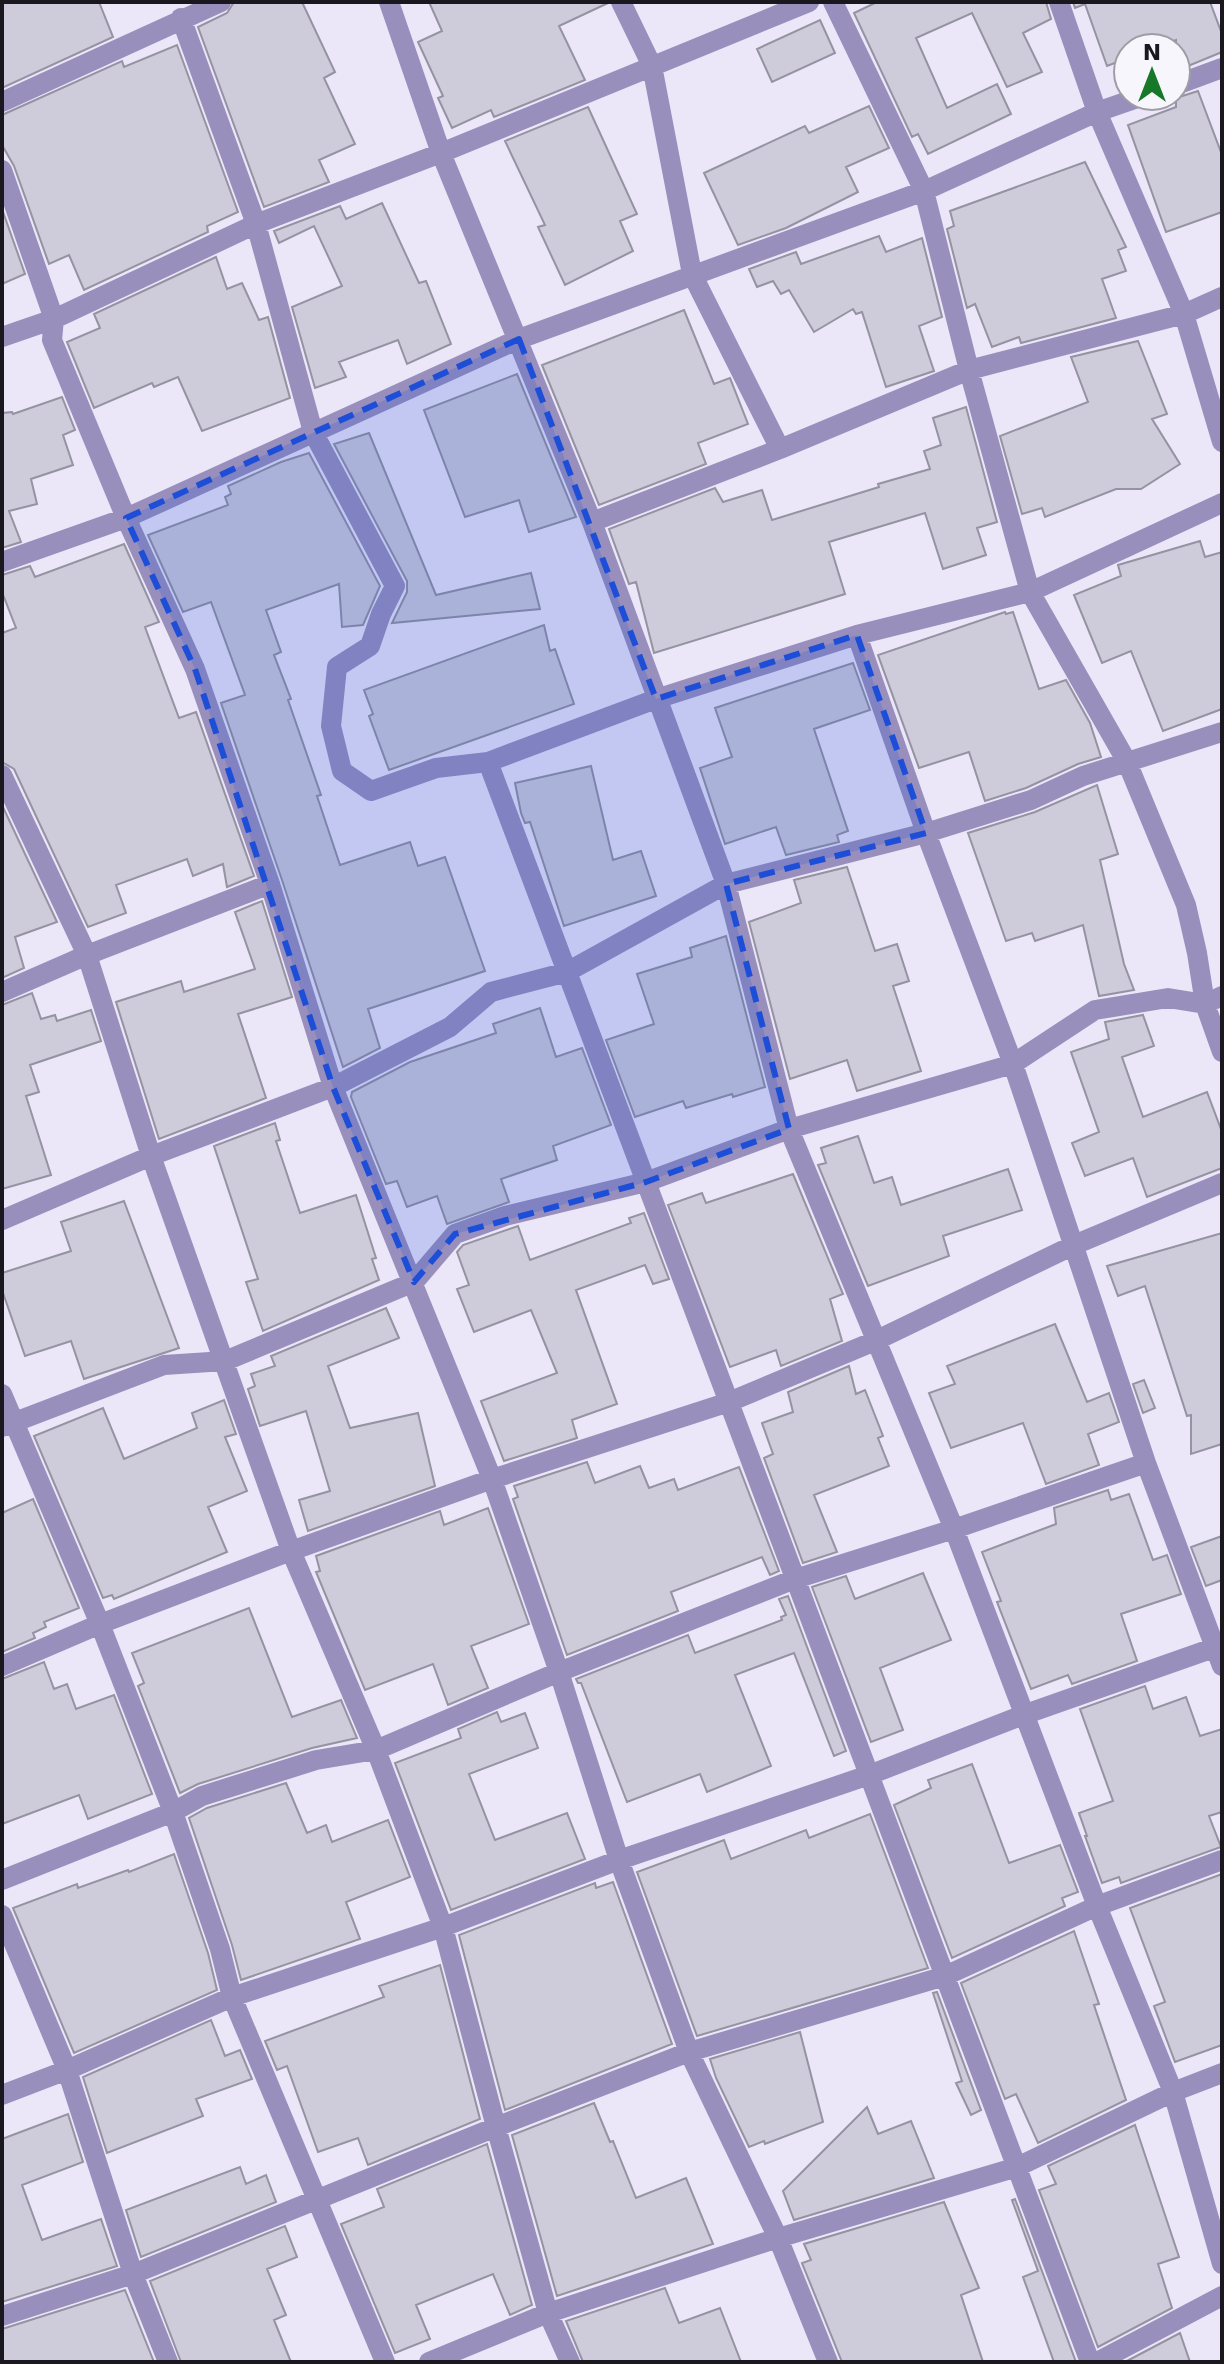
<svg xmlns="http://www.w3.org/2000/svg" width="1224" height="2364" font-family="'DejaVu Sans',sans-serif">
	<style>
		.building { fill: #cecbdb; stroke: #9592a2; stroke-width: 2 }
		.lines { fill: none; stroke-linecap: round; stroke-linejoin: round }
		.street { stroke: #998fbc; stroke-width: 20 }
		.marked { fill: #1d4ed8; fill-opacity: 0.2; stroke: #1d4ed8; stroke-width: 6; stroke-dasharray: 16 10; stroke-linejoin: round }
	</style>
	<rect width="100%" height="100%" fill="#ebe7f9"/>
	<path class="building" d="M 2,2 L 99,2 L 113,37 L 2,88 Z
		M 234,2 L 302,2 L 335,72 L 324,78 L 355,144 L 319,160 L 329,182 L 264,207 L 198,27 L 227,13 Z
		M 429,2 L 608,2 L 608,3 L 559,26 L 585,80 L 494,117 L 491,110 L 452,128 L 438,98 L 443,96 L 418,42 L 442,31 Z
		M 877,2 L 1046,2 L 1051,19 L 1023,33 L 1042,72 L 1007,87 L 972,13 L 916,38 L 947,108 L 997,84 L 1011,114 L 928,154 L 918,134 L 912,137 L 854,13 Z
		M 1073,2 L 1210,2 L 1222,34 L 1222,52 L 1176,71 L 1176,40 L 1156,48 L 1128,48 L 1128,58 L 1107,66 L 1085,4 L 1075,8 Z
		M 820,20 L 835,53 L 772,82 L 757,49 Z
		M 177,45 L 238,212 L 207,226 L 208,232 L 84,290 L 69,255 L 49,264 L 14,166 L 2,145 L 2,115 L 122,61 L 124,67 Z
		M 1198,91 L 1222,155 L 1222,212 L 1166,232 L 1128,125 L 1176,107 L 1176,98 Z
		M 869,106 L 889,148 L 846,167 L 858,192 L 786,228 L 738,245 L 704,173 L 805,126 L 809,133 Z
		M 588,107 L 637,214 L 620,221 L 633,251 L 565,285 L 538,227 L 545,225 L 505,141 Z
		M 1085,162 L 1126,247 L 1118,250 L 1126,271 L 1102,279 L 1116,318 L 1021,343 L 1019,337 L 992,347 L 975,304 L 967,308 L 947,229 L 954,226 L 950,211 Z
		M 382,203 L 419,283 L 426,281 L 451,344 L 407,364 L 398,340 L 339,362 L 346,377 L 315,388 L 292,307 L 342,286 L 314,226 L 279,243 L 274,231 L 340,206 L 346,219 Z
		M 2,209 L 25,274 L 2,284 Z
		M 879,236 L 886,252 L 922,238 L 942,317 L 919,326 L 934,371 L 886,387 L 862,312 L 856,314 L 853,309 L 814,332 L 789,290 L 781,294 L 773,281 L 757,287 L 749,269 L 796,252 L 801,264 Z
		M 216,257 L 227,289 L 242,283 L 259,320 L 268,317 L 290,398 L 202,431 L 178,377 L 154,387 L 152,383 L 94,408 L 67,342 L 100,328 L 94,314 Z
		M 684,310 L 714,384 L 730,378 L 748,424 L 698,443 L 706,464 L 599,505 L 542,365 Z
		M 1138,341 L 1167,414 L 1152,419 L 1180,464 L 1141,489 L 1116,489 L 1045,517 L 1042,508 L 1022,514 L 1000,436 L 1088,402 L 1071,357 Z
		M 517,374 L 576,517 L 529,532 L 519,500 L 465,517 L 424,410 Z
		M 62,397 L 75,430 L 63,435 L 73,465 L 31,479 L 37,504 L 9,511 L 21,542 L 2,548 L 2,413 L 12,412 L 13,414 Z
		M 966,407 L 997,522 L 977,528 L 986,555 L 943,569 L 925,513 L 829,542 L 845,594 L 654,653 L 636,582 L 629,584 L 609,529 L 715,488 L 723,502 L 762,490 L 772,520 L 879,487 L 878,484 L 930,469 L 924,451 L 941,445 L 933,418 Z
		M 369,433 L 436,595 L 531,573 L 540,609 L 392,623 L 407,592 L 407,581 L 334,444 Z
		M 309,453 L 380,586 L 363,625 L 342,627 L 339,584 L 266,610 L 281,652 L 274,655 L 291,699 L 288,700 L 321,795 L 317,796 L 340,865 L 410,842 L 418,866 L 445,857 L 485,971 L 368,1009 L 380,1048 L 343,1067 L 282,880 L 221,703 L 245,695 L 211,602 L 183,612 L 148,535 L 228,505 L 225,497 L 231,494 L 228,486 L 281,462 Z
		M 1200,541 L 1205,557 L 1222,552 L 1222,709 L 1163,731 L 1131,651 L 1102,663 L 1074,595 L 1121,576 L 1118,565 Z
		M 124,544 L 159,622 L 145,627 L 179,718 L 196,712 L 254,876 L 227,887 L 223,864 L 193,876 L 187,859 L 116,885 L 126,913 L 88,927 L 14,769 L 2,762 L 2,633 L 16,628 L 2,592 L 2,575 L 30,566 L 35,577 Z
		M 1005,612 L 1006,614 L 1013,612 L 1039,689 L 1066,680 L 1090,723 L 1101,757 L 1078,764 L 1026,788 L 985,801 L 969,752 L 919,768 L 878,655 Z
		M 544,625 L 550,651 L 555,649 L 574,704 L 389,770 L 369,716 L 373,714 L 364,690 Z
		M 853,663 L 870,710 L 814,729 L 848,831 L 837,835 L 839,842 L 786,855 L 776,827 L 725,844 L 700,768 L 732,757 L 715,708 Z
		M 591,766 L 613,860 L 641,851 L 656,896 L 564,926 L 530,822 L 525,823 L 521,813 L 515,783 Z
		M 1097,785 L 1118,854 L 1100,860 L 1124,964 L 1134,990 L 1099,996 L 1083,925 L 1035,941 L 1032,933 L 1006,941 L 968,833 L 1035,812 Z
		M 2,805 L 57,922 L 15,937 L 24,968 L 2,978 Z
		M 847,867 L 875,951 L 897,944 L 909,981 L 893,986 L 921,1071 L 857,1091 L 847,1060 L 790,1079 L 749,922 L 801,903 L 794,880 Z
		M 262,901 L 292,997 L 238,1014 L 266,1098 L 159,1139 L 116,1002 L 181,981 L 184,992 L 255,969 L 235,912 Z
		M 726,936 L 765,1087 L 733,1097 L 732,1094 L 686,1108 L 683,1101 L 635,1117 L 606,1040 L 654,1024 L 637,974 L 692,957 L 690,948 Z
		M 32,993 L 41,1019 L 55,1015 L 57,1021 L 91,1010 L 101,1041 L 30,1065 L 39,1092 L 26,1096 L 51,1175 L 2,1189 L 2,1005 Z
		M 540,1008 L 556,1057 L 582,1048 L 611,1125 L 553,1146 L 557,1160 L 501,1179 L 509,1202 L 447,1224 L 437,1196 L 407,1207 L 397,1181 L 386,1184 L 351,1097 L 352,1092 L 410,1062 L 496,1033 L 493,1024 Z
		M 1143,1015 L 1154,1046 L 1122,1057 L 1143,1117 L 1207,1092 L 1222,1132 L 1222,1168 L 1147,1197 L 1133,1158 L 1085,1176 L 1072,1143 L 1099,1132 L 1071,1052 L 1109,1039 L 1105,1022 Z
		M 275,1123 L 280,1140 L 276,1141 L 300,1213 L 356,1195 L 376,1258 L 372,1259 L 379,1280 L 263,1331 L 246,1282 L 258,1279 L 214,1146 Z
		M 858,1136 L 874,1183 L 892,1177 L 901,1205 L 1008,1169 L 1022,1210 L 943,1236 L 949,1256 L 868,1286 L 818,1165 L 826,1163 L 821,1148 Z
		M 793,1174 L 843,1294 L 830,1299 L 842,1341 L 781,1366 L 776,1350 L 730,1367 L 668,1205 L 702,1193 L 706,1203 Z
		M 124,1201 L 179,1348 L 84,1379 L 71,1341 L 25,1356 L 2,1290 L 2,1273 L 71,1251 L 61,1222 Z
		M 644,1213 L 669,1279 L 653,1284 L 645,1265 L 576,1290 L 617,1404 L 572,1420 L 577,1438 L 504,1461 L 481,1401 L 557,1373 L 531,1310 L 474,1332 L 457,1289 L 469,1285 L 457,1252 L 463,1245 L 518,1226 L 530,1260 L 631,1223 L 629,1218 Z
		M 1222,1233 L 1222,1444 L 1191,1454 L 1191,1415 L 1187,1416 L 1145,1286 L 1118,1296 L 1107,1266 Z
		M 386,1308 L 399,1338 L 328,1366 L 350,1428 L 418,1413 L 435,1486 L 308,1531 L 299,1500 L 330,1491 L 306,1411 L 260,1426 L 248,1389 L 255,1386 L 251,1374 L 275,1366 L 271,1356 Z
		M 1055,1324 L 1087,1402 L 1109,1393 L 1119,1422 L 1088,1434 L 1099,1465 L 1046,1484 L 1023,1423 L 951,1448 L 929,1393 L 955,1384 L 947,1366 Z
		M 849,1366 L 856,1394 L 865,1390 L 883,1436 L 878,1438 L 889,1466 L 814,1495 L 837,1552 L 803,1563 L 764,1458 L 773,1454 L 762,1423 L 793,1412 L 788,1392 Z
		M 1144,1380 L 1155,1408 L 1143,1413 L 1133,1384 Z
		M 224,1400 L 236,1434 L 225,1437 L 247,1491 L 208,1507 L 227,1552 L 114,1599 L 112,1595 L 103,1598 L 34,1436 L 103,1408 L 124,1459 L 197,1428 L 192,1413 Z
		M 587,1462 L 595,1483 L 640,1466 L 649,1488 L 674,1479 L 678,1490 L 739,1467 L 779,1571 L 770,1575 L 762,1557 L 671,1592 L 678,1611 L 567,1655 L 513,1499 L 518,1497 L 514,1486 Z
		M 1108,1490 L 1111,1500 L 1129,1494 L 1153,1560 L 1167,1555 L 1181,1594 L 1121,1614 L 1137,1661 L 1072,1684 L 1068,1675 L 1031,1689 L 997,1602 L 1001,1601 L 982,1552 L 1056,1524 L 1054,1508 Z
		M 33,1499 L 79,1608 L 44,1622 L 46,1627 L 33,1633 L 35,1638 L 2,1652 L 2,1513 Z
		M 488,1508 L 529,1624 L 471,1646 L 488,1688 L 448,1705 L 433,1664 L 365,1690 L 316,1572 L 320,1571 L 316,1556 L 440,1511 L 444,1525 Z
		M 1222,1536 L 1222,1580 L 1206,1586 L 1191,1547 Z
		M 923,1573 L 951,1640 L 880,1668 L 903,1730 L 871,1742 L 812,1587 L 846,1576 L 855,1599 Z
		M 788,1596 L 846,1751 L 834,1756 L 794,1653 L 735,1675 L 771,1766 L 707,1792 L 700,1774 L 627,1802 L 581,1683 L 578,1683 L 576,1679 L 688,1635 L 695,1653 L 782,1620 L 781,1617 L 786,1615 L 779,1599 Z
		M 249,1608 L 292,1717 L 341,1700 L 357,1738 L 312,1748 L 198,1784 L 180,1793 L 138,1686 L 144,1683 L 132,1653 Z
		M 44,1662 L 54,1689 L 67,1684 L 76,1709 L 114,1695 L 152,1794 L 88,1819 L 79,1795 L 2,1824 L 2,1679 Z
		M 1145,1686 L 1153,1709 L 1186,1697 L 1200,1736 L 1222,1729 L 1222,1812 L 1209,1816 L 1221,1847 L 1121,1883 L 1119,1877 L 1102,1883 L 1085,1836 L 1087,1836 L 1079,1813 L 1113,1801 L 1080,1709 Z
		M 497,1712 L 501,1722 L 525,1713 L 538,1748 L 469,1774 L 495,1840 L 567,1813 L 585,1859 L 451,1910 L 395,1763 L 461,1738 L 458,1729 Z
		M 972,1764 L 1009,1863 L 1060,1845 L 1078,1892 L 1062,1898 L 1065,1906 L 952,1958 L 894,1805 L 931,1788 L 928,1780 Z
		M 286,1783 L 307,1833 L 326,1825 L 332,1842 L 388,1820 L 410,1877 L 346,1902 L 360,1939 L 241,1980 L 232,1945 L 189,1818 L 207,1808 Z
		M 870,1814 L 928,1968 L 697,2036 L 637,1872 L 724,1840 L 731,1859 L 806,1830 L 809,1838 Z
		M 174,1854 L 208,1953 L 217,1990 L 74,2053 L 13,1908 L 77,1884 L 78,1888 L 128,1870 L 129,1872 Z
		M 1222,1874 L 1222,2045 L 1175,2062 L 1154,2006 L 1165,2002 L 1130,1908 Z
		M 613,1882 L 672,2044 L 505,2110 L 459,1935 L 595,1883 L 596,1888 Z
		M 1074,1931 L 1099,2004 L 1094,2005 L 1126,2100 L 1038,2143 L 1016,2094 L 1005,2099 L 961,1983 Z
		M 440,1965 L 480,2119 L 368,2165 L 358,2138 L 318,2152 L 287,2066 L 277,2070 L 265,2041 L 384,1997 L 379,1986 Z
		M 937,1992 L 981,2110 L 971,2115 L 956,2083 L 962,2081 L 933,1993 Z
		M 211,2020 L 225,2056 L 240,2050 L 252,2079 L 196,2099 L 203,2116 L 107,2153 L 83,2077 Z
		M 800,2032 L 823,2122 L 765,2144 L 764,2141 L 749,2147 L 716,2078 L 710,2059 Z
		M 594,2103 L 610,2142 L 613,2141 L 636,2198 L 686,2178 L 713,2244 L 557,2296 L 512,2135 Z
		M 867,2107 L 878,2134 L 911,2121 L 934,2178 L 794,2220 L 783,2191 Z
		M 68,2114 L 83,2162 L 22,2185 L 42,2240 L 101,2219 L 117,2266 L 2,2302 L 2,2139 Z
		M 1135,2125 L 1179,2257 L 1158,2264 L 1172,2308 L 1098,2347 L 1039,2190 L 1056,2184 L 1048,2166 Z
		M 487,2144 L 532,2305 L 510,2315 L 493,2274 L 416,2305 L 430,2339 L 395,2353 L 341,2224 L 384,2207 L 377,2189 Z
		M 240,2167 L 246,2184 L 266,2175 L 276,2202 L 141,2257 L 126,2210 Z
		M 1015,2199 L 1076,2362 L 1054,2362 L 1023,2277 L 1038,2271 L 1012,2200 Z
		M 944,2202 L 979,2288 L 961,2295 L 983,2362 L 842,2362 L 802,2263 L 811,2260 L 804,2244 Z
		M 285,2226 L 297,2257 L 267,2269 L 286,2315 L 274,2320 L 291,2362 L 181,2362 L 150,2281 Z
		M 665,2288 L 679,2323 L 720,2308 L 741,2362 L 583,2362 L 566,2321 Z
		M 125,2290 L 154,2362 L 2,2362 L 2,2329 Z
		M 1180,2333 L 1190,2362 L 1125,2362 Z"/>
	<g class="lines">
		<path class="street" d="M 389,2 L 441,153 L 592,522 L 726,884 L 789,1129 L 954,1529 L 1097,1906 L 1173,2092 L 1222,2264
			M 621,2 L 652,66 L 692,274 L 780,449
			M 833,2 L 924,191 L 969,370 L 1030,592 L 1127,762 L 1186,905 L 1197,953 L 1205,1004 L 1222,1052
			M 1059,2 L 1097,112 L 1184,314 L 1222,442
			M 181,18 L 256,224 L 313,432 L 395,586 L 381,614 L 370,646 L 337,667 L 331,726 L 342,771 L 371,791 L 436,768 L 488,762 L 656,699 L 857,635 L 1030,592 L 1222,503
			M 1176,85 L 1222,68
			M 2,102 L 221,2
			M 2,170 L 54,319 L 52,340 L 126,518 L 195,669 L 270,884 L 333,1087 L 492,1479 L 559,1672 L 619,1860 L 689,2052 L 778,2238 L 828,2362
			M 2,337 L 54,319 L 256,224 L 441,153 L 809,2
			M 592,522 L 780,449 L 969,370 L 1184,314 L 1222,297
			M 2,562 L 126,518 L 519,339 L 924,191 L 1097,112 L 1143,96
			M 857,635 L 926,833 L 1013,1064 L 1146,1463 L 1222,1666
			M 488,762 L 1090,2362
			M 2,775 L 87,955 L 151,1156 L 291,1551 L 376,1750 L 443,1927 L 496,2127 L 548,2313 L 570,2362
			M 2,992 L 87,955 L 270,884
			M 2,1220 L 151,1156 L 333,1087 L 450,1027 L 491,992 L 567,972 L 726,884 L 926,833 L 1031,800 L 1083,776 L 1222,732
			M 2,1394 L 100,1624 L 173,1812 L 220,1949 L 232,1997 L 385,2362
			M 2,1427 L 164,1365 L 225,1361 L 414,1282 L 455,1234 L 505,1216 L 646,1182 L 789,1129 L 1013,1064 L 1095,1010 L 1168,998 L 1205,1004 L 1222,996
			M 2,1666 L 100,1624 L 291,1551 L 492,1479 L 729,1402 L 875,1341 L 1074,1245 L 1222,1183
			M 2,1880 L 173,1812 L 202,1796 L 316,1760 L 376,1750 L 559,1672 L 795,1579 L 954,1529 L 1146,1463
			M 2,1915 L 67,2070 L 133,2274 L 168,2362
			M 2,2095 L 67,2070 L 232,1997 L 443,1927 L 619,1860 L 869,1775 L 1023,1715 L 1222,1645
			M 2,2316 L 133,2274 L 496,2127 L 689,2052 L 945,1976 L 1097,1906 L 1222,1860
			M 429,2362 L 548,2313 L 778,2238 L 1017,2167 L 1173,2092 L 1222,2073
			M 1097,2362 L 1222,2296"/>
	</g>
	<path class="marked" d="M 519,339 L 656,699 L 857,635 L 926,833 L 726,884 L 789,1129 L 646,1182 L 455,1234 L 414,1282 L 333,1087 L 195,669 L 126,518 Z"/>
	<rect width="1224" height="2364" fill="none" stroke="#1a181e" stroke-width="8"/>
	<g transform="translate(1152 72)"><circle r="38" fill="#f8f6fd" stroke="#9f9da4" stroke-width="2"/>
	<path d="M0-6L14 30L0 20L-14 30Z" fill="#177829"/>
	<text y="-12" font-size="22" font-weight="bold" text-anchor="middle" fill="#1a181e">N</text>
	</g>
</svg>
